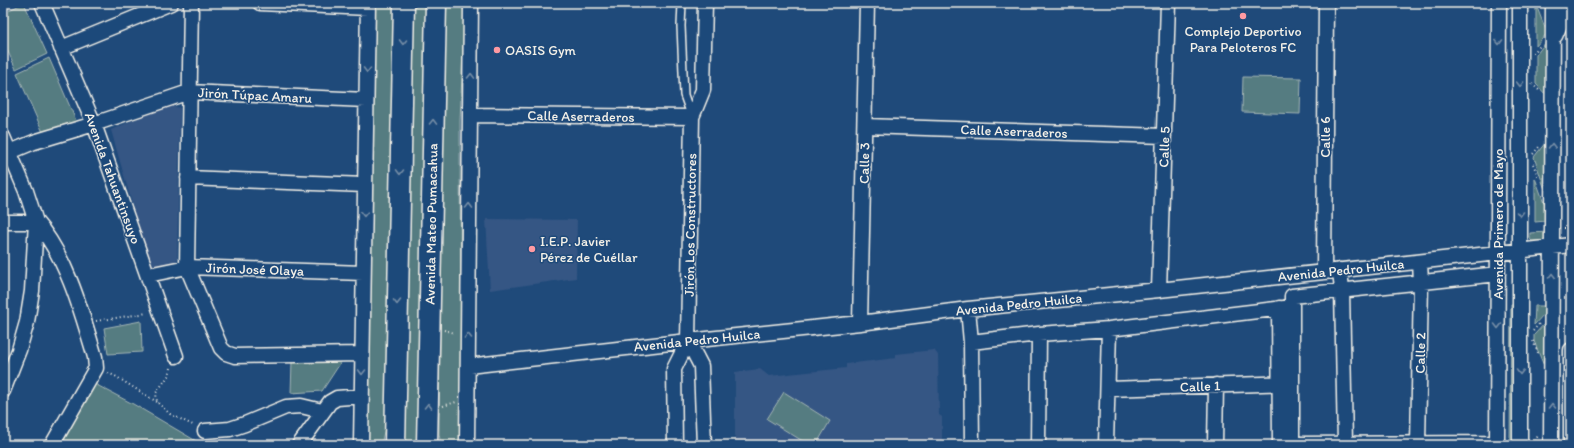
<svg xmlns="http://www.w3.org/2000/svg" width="1574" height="448" font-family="Itim,sans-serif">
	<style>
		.built { fill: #355684 }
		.green { fill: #557b81; stroke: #a4b6b4 }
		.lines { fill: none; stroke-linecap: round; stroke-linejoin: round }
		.lane-casing { stroke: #f4f1e8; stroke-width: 10 }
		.street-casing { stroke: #f4f1e8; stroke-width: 17 }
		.secondary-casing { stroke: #f4f1e8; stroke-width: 23 }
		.path { stroke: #f4f1e8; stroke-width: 2; stroke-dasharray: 1 3; stroke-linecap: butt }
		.lane { stroke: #1f4a7a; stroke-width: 7 }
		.street { stroke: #1f4a7a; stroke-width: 14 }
		.secondary { stroke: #1f4a7a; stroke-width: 20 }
		.oneway { stroke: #748da6 }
		.poi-dot { fill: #ff9aa2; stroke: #1f4a7a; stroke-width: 1.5 }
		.labels { text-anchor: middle; stroke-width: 3; stroke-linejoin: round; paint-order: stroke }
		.poi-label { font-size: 14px; fill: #f4f1e8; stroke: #1f4a7a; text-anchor: start }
		.street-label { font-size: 14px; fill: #f4f1e8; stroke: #1f4a7a }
	</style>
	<rect width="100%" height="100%" fill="#1f4a7a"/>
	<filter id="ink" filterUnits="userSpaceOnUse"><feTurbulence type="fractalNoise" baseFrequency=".025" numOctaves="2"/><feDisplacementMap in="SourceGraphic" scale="8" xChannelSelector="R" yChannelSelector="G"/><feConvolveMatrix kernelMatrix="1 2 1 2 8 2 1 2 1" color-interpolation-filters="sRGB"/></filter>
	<g filter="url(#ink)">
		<path class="built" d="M 167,105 L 180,108 L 177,263 L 151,270 L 111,130 Z
			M 486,219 L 577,220 L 576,278 L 490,290 Z
			M 934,350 L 938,355 L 939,415 L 942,417 L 942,445 L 735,445 L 735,372 L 760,369 L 769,376 L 846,368 L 846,364 L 896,358 L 896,354 Z"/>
		<path class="green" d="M 24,3 L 47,54 L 16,69 L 3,41 L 3,13 Z
			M 375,3 L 398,3 L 387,418 L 381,445 L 368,445 L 372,101 Z
			M 408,3 L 435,3 L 422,445 L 401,445 Z
			M 443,3 L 465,3 L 460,121 L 461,445 L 441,445 L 439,434 Z
			M 1536,5 L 1547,33 L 1536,46 Z
			M 1546,42 L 1547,96 L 1536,84 L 1536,55 Z
			M 49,58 L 77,123 L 45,137 L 17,73 Z
			M 1243,77 L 1301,78 L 1300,114 L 1242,112 Z
			M 1546,142 L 1546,193 L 1534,157 Z
			M 1535,178 L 1546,208 L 1545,221 L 1535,222 Z
			M 1549,232 L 1548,240 L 1532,241 L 1530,239 L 1530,233 Z
			M 1511,304 L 1519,304 L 1518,445 L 1510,445 Z
			M 1535,306 L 1545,306 L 1544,314 L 1534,325 Z
			M 141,321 L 142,352 L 108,354 L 104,328 Z
			M 1546,322 L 1546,371 L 1534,341 L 1534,335 Z
			M 343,359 L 322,391 L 291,393 L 292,361 Z
			M 91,382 L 133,404 L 203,445 L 59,445 Z
			M 784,392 L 830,421 L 816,445 L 809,445 L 767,419 Z"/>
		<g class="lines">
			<defs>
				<path id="lane" d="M 682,3 L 681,26 L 684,95 L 691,115"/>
				<path id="street" d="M 42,3 L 94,124 L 176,356
					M 191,3 L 187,267 L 221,348 L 226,353 L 235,356 L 362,354
					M 260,3 L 368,8
					M 1555,36 L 1570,3
					M 61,48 L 171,3
					M 470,115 L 692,117
					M 865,126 L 1164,136
					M 3,137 L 26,191 L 36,222 L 32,291 L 27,322 L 19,350 L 3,391
					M 10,152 L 34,142 L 94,124 L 189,92 L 366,100
					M 188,178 L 365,185
					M 3,222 L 36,222
					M 36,222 C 67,257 82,313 95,357 L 96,368 L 52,445
					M 1340,270 L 1342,290 L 1345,444
					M 1324,271 L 1326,3
					M 148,275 L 187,267 L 363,273
					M 1159,290 L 1168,3
					M 1292,296 L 1498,274
					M 1292,297 L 1292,445
					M 1279,308 L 1280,445
					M 968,309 L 971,342 L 972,445
					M 860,323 L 867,3
					M 688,341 L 701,366 L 704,445
					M 971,342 L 1039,334 L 1109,329 L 1292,307
					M 468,366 L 688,341 L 860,323 L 968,309 L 1159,290 L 1571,245
					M 1108,389 L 1292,383
					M 205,431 L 230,429 L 245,424 L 286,407 L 301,406 L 322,411
					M 1292,444 L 1497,443
					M 1418,444 L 1421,282 L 1420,262
					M 299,445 L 330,402 L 337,398 L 362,396
					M 361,445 L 368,3
					M 467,445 L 471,3
					M 675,445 L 674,369 L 688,341 L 692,117 L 703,90 L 705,3
					M 1038,445 L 1039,334
					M 1106,445 L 1109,329
					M 1215,445 L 1216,385
					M 1497,445 L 1499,3
					M 1520,445 L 1520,3
					M 1551,445 L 1553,3
					M 1571,445 L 1571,350"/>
				<path id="secondary" d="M 395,445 L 404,3
					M 427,445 L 436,3"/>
			</defs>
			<use href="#lane" class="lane-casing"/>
			<use href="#street" class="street-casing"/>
			<use href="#secondary" class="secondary-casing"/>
			<path class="path" d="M 1533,53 L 1540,46
				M 1532,84 L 1541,92
				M 1533,154 L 1539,147
				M 1533,164 L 1539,178
				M 1564,228 L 1571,228
				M 1564,298 L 1571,298
				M 96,321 L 147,313
				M 444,330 L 455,333
				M 1533,331 L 1539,324
				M 1533,341 L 1538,353
				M 171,368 L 169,375 L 156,393 L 157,402 L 170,414 L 195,426
				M 108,373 L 115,376 L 157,402
				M 443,406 L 456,402
				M 1534,445 L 1538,435"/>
			<use href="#lane" class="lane"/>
			<use href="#street" class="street"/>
			<use href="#secondary" class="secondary"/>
		</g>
		<defs><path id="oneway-chevron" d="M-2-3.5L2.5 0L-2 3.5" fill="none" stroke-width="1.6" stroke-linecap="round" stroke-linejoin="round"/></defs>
		<g class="oneway">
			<use href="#oneway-chevron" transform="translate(403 42) rotate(91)"/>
			<use href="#oneway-chevron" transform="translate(1499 42) rotate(90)"/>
			<use href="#oneway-chevron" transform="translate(367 70) rotate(91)"/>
			<use href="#oneway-chevron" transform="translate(471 76) rotate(-89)"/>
			<use href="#oneway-chevron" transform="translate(1520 84) rotate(90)"/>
			<use href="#oneway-chevron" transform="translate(433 122) rotate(-89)"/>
			<use href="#oneway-chevron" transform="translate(1552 146) rotate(-90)"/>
			<use href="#oneway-chevron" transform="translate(400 172) rotate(91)"/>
			<use href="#oneway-chevron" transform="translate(469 206) rotate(-89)"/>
			<use href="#oneway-chevron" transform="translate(364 214) rotate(91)"/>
			<use href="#oneway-chevron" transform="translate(1520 214) rotate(90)"/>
			<use href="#oneway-chevron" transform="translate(1552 276) rotate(-90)"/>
			<use href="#oneway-chevron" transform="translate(397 302) rotate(91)"/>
			<use href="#oneway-chevron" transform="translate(1498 326) rotate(90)"/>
			<use href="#oneway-chevron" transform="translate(468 336) rotate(-90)"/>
			<use href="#oneway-chevron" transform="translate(362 372) rotate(91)"/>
			<use href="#oneway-chevron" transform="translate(1520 372) rotate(90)"/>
			<use href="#oneway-chevron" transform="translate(428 406) rotate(-89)"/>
			<use href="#oneway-chevron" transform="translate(1552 406) rotate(-90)"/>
		</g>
	</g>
	<g class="poi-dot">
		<circle cx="1243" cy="16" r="4"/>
		<circle cx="497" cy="50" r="4"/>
		<circle cx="532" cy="249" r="4"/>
	</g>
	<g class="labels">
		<g class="poi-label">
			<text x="1243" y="36" text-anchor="middle">Complejo Deportivo<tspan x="1243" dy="16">Para Peloteros FC</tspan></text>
			<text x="505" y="55">OASIS Gym</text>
			<text x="540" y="246">I.E.P. Javier<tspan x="540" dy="16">Pérez de Cuéllar</tspan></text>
		</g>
		<g class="street-label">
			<text transform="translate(255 95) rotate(3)" y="5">Jirón Túpac Amaru</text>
			<text transform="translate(581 116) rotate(1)" y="5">Calle Aserraderos</text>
			<text transform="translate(1014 131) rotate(2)" y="5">Calle Aserraderos</text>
			<text transform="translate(1325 137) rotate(-90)" y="5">Calle 6</text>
			<text transform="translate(1164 147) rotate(-88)" y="5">Calle 5</text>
			<text transform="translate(864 163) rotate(-89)" y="5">Calle 3</text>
			<text transform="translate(113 178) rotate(70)" y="5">Avenida Tahuantinsuyo</text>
			<text transform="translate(431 224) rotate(-89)" y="5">Avenida Mateo Pumacahua</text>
			<text transform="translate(1498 224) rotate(-90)" y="5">Avenida Primero de Mayo</text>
			<text transform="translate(690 225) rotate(-89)" y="5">Jirón Los Constructores</text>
			<text transform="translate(255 269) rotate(2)" y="5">Jirón José Olaya</text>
			<text transform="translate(1341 270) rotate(-6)" y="5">Avenida Pedro Huilca</text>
			<text transform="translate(1019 304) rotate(-6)" y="5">Avenida Pedro Huilca</text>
			<text transform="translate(697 340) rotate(-6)" y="5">Avenida Pedro Huilca</text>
			<text transform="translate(1420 353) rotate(-89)" y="5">Calle 2</text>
			<text transform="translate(1200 386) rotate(-2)" y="5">Calle 1</text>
		</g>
	</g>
	<rect width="1574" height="448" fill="none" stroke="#1f4a7a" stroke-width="16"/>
	<rect x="8" y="8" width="1558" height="432" fill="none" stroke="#f4f1e8" stroke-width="1.5" filter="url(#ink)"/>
</svg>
